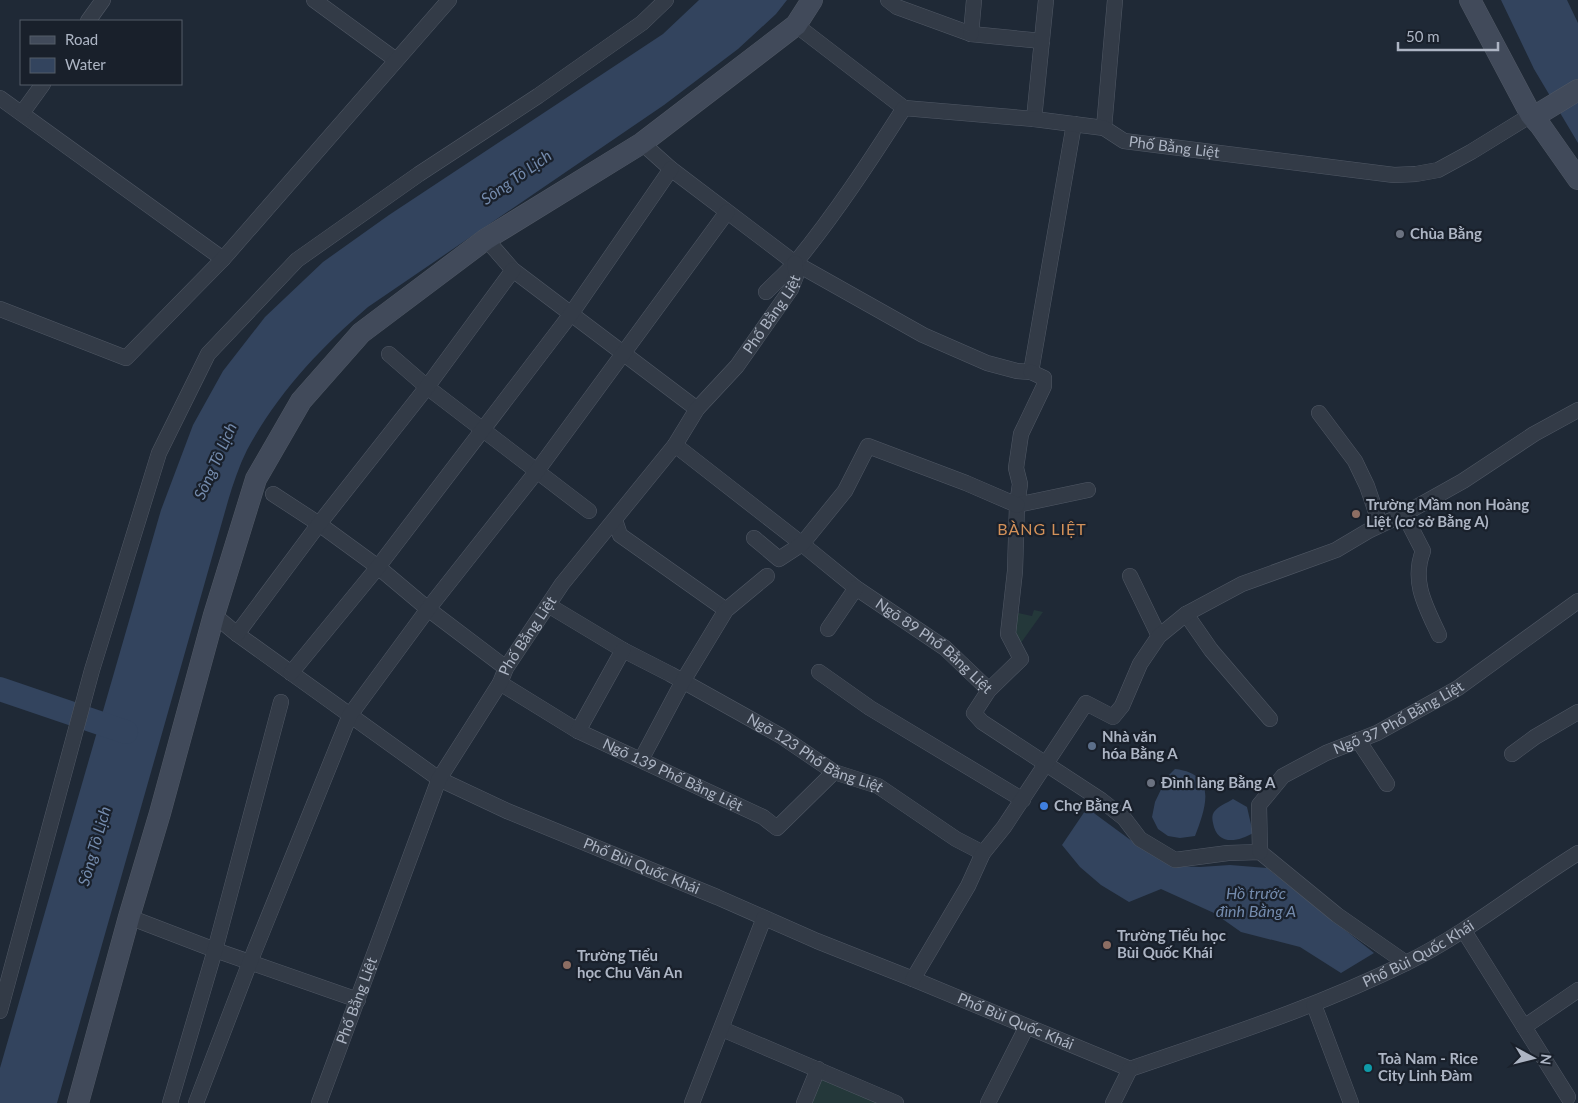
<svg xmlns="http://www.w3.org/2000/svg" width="1578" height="1103" font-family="Lato,sans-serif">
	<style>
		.green { fill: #24383a }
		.water { fill: #33445e }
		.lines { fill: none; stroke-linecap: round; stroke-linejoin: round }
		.river { stroke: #33445e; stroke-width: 24 }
		.street-casing { stroke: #505865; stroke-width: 16 }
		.secondary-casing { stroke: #505865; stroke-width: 22 }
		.street { stroke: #333b47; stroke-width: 15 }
		.secondary { stroke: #414a5a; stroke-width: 21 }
		.worship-dot { fill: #6b7280; stroke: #19202b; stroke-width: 2 }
		.education-dot { fill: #8d6e63; stroke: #19202b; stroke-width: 2 }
		.service-dot { fill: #5c6f8a; stroke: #19202b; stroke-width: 2 }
		.shop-dot { fill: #3f7fe0; stroke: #19202b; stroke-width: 2 }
		.culture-dot { fill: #0f9aa8; stroke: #19202b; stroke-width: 2 }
		.labels { text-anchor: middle; stroke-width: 4.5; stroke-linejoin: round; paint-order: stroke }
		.street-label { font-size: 15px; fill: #adb5c4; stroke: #19202b }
		.poi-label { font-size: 15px; font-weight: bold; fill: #adb5c4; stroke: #19202b; text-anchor: start }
		.water-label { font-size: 16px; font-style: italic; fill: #748bad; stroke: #19202b }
		.neighbourhood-label { font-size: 16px; letter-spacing: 1px; fill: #d39159; stroke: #19202b }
	</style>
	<rect width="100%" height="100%" fill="#1f2936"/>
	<path class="green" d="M 1034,610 L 1043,612 L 1018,647 L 1015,647 L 1014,612 L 1032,616 Z
		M 818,1069 L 896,1103 L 804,1103 Z"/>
	<path class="water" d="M 699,0 L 787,0 L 776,14 L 738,49 L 664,105 L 368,307 C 320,348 277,394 247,450 C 239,466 233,484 228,501 L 57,1103 L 0,1103 L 0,1068 L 161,510 L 193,425 L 223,371 L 265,317 L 323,262 L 389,215 L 663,34 Z
		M 1501,0 L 1567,0 L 1578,23 L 1578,143 L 1534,69 Z
		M 1175,769 C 1218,774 1206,807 1195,836 L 1180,838 L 1168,836 L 1158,829 L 1152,817 L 1155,802 L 1167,777 Z
		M 1233,799 L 1247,807 L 1253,833 C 1238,842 1217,846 1213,823 C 1212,819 1212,815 1214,812 C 1218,806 1227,803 1233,799 Z
		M 1087,808 L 1140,847 L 1174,866 L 1200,867 L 1230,865 L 1267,868 L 1374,953 L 1341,973 L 1300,947 L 1241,932 L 1214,913 L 1161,889 L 1129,902 L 1101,885 L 1080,867 L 1062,845 Z"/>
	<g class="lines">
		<path class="river" d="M 0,689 L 126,732"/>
		<defs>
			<g id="street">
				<path d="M 314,0 L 396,60"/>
				<path d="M 888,0 L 897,7 L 971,34 L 1042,41"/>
				<path d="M 88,21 L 103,0"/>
				<path d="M 796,25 L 904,108"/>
				<path d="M 971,34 L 974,0"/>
				<path d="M 0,98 L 223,259"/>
				<path d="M 22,113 L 43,84"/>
				<path d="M 1034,119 L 1046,0"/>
				<path d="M 1104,128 L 1115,0"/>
				<path d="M 642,143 L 671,169 L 795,263 L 923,335 L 987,363 L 1017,371 L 1031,372 L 1074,124"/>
				<path d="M 486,239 L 513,270 L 697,409"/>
				<path id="s1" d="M 766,292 C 776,282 787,272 796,262 C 836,213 870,161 904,108 L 1034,119 L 1104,128 L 1124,141 L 1394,175 L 1416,174 L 1438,170 L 1471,152 L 1531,115"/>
				<path d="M 0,309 L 126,358 L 223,259 L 449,0"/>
				<path d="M 389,354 L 427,387 L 589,511"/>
				<path d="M 1031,372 L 1044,378 L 1044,386 L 1021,434 L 1016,468 L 1020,484 L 1017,505 L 1015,571 L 1008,634 L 1021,659 L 989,690 L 974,713 L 982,722 L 1101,800 L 1124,818 L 1140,839 L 1175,860 L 1228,853 L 1260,852 L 1337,915 L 1406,963"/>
				<path d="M 1319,413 L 1355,461 L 1367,486 L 1380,524"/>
				<path id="s2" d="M 675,445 L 802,544 L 856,588 L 945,648 L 989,690"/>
				<path d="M 273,494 L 319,524 L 378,567 L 428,609 L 506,668"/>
				<path d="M 1017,505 L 1088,490"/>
				<path d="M 1404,514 L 1423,551 C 1411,582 1426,607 1439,635"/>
				<path d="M 615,520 L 620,535 L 726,610"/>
				<path d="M 754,538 L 779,559 L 802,544 L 845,491 L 868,446 L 966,483 L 1017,505"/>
				<path d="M 1130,576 L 1159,636"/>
				<path id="s3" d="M 548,605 L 623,650 L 670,674 L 781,736 L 834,772 L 878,786 L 956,839 L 983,853"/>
				<path d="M 1186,614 L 1211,650 L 1270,719"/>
				<path id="s4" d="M 214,615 L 237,634 L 439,779 L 507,811 L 717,897 L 817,941 L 913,979 L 1130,1069 C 1223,1037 1317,1007 1406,963 C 1467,933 1520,889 1578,853"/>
				<path d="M 828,629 L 856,588"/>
				<path d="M 237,634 L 319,524 L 427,387 L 513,270"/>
				<path d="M 819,672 L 870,708 L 1023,800"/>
				<path d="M 291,673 L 378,567 L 571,314 L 671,169"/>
				<path id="s5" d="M 500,683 L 578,731 L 763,817 L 777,828 L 834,772"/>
				<path d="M 578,731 L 623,650"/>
				<path d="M 1358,740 L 1387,784"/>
				<path d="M 1512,754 L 1535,737 L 1578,712"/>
				<path d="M 641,760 L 683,681 L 726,610 L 767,576"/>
				<path id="s6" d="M 1260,852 L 1259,805 L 1283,776 L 1326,753 L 1377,733 L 1458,688 L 1578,601"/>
				<path d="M 129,917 L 215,950 L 358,1000"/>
				<path d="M 1464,931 L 1568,1097"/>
				<path d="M 913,979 L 968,886 L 983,853 L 1004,827 L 1086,703 L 1113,717 L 1122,706 L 1140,664 L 1159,636 L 1186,614 L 1242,584 L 1336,550 L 1368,531 L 1404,514 L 1463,481 L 1534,434 L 1578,410"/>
				<path d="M 1314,1005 L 1351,1103"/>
				<path d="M 0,1011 L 92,670 L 159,453 L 208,354 L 297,260 L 419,174 L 538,96 L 642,23 L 666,0"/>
				<path d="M 1524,1027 L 1578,990"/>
				<path d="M 722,1029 L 896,1103"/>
				<path d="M 170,1103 L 215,950 L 281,702"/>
				<path d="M 196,1103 L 250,962 L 350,715 L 428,609 L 537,471 L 727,212"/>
				<path id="s7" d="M 319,1103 L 439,779 L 500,683 L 506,668 L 562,584 L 675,445 L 697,409 L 737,366 L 791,289 L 796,276 L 795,263"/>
				<path d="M 692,1103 L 764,918"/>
				<path d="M 804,1103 L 818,1069"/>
				<path d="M 988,1103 L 1026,1028"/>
				<path d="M 1113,1103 L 1130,1069"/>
			</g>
			<path id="secondary" d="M 1470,0 L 1531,115 L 1540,125 L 1578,179
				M 1531,115 L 1540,113 L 1578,90
				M 78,1103 L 129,917 L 160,813 L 214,615 L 256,479 L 301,401 L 361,333 L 486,239 L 642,143 L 796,25 L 812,0"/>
		</defs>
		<use href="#street" class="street-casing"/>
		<use href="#secondary" class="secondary-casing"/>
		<use href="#street" class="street"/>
		<use href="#secondary" class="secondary"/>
	</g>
	<g class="worship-dot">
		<circle cx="1400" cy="234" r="5"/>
		<circle cx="1151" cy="783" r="5"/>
	</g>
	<g class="education-dot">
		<circle cx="1356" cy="514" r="5"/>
		<circle cx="1107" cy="945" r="5"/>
		<circle cx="567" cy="965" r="5"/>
	</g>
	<circle class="service-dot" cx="1092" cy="746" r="5"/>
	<circle class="shop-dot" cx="1044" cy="806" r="5"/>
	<circle class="culture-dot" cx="1368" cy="1068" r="5"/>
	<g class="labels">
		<g class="street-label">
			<text dy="5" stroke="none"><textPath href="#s1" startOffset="506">Phố Bằng Liệt</textPath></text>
			<text dy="5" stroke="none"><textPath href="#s7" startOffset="919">Phố Bằng Liệt</textPath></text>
			<text dy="5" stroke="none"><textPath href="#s7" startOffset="514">Phố Bằng Liệt</textPath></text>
			<text dy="5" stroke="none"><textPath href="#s2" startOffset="328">Ngõ 89 Phố Bằng Liệt</textPath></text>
			<text dy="5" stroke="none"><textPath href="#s6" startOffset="214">Ngõ 37 Phố Bằng Liệt</textPath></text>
			<text dy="5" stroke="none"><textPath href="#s3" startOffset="306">Ngõ 123 Phố Bằng Liệt</textPath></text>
			<text dy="5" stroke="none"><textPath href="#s5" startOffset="196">Ngõ 139 Phố Bằng Liệt</textPath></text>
			<text dy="5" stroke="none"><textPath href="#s4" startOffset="499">Phố Bùi Quốc Khái</textPath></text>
			<text dy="5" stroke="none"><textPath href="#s4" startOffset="1339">Phố Bùi Quốc Khái</textPath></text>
			<text dy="5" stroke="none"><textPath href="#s7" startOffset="109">Phố Bằng Liệt</textPath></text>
			<text dy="5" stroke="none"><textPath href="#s4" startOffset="904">Phố Bùi Quốc Khái</textPath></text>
		</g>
		<g class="poi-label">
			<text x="1410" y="239">Chùa Bằng</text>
			<text x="1366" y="510">Trường Mầm non Hoàng<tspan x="1366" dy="17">Liệt (cơ sở Bằng A)</tspan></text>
			<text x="1102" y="742">Nhà văn<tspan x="1102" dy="17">hóa Bằng A</tspan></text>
			<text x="1161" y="788">Đình làng Bằng A</text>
			<text x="1054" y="811">Chợ Bằng A</text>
			<text x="1117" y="941">Trường Tiểu học<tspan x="1117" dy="17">Bùi Quốc Khái</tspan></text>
			<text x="577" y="961">Trường Tiểu<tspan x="577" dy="17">học Chu Văn An</tspan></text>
			<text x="1378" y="1064">Toà Nam - Rice<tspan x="1378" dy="17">City Linh Đàm</tspan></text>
		</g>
		<g class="water-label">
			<text transform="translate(516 177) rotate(-35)" y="6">Sông Tô Lịch</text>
			<text transform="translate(215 461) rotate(-66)" y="6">Sông Tô Lịch</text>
			<text transform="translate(94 846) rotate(-74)" y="6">Sông Tô Lịch</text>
			<text x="1256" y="899">Hồ trước<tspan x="1256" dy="18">đình Bằng A</tspan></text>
		</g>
		<g class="neighbourhood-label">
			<text x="1042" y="535">BÀNG LIỆT</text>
		</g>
	</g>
	<rect x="20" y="20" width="162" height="65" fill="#19202b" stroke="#545c68"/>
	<rect x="30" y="36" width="25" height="8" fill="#414a5a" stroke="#545c68"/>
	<text x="65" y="45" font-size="15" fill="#adb5c4">Road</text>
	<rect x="30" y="58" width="25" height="15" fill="#33445e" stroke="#545c68"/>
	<text x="65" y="70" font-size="15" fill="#adb5c4">Water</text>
	<g transform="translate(1533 1058) rotate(97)" stroke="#19202b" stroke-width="4" paint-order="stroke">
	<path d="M0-4L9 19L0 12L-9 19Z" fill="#adb5c4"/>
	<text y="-8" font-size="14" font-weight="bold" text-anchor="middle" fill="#adb5c4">N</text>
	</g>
	<path d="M1398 42v8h100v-8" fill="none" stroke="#adb5c4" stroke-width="2.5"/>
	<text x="1406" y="42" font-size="15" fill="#adb5c4" stroke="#19202b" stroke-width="4" paint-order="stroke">50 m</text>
</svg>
